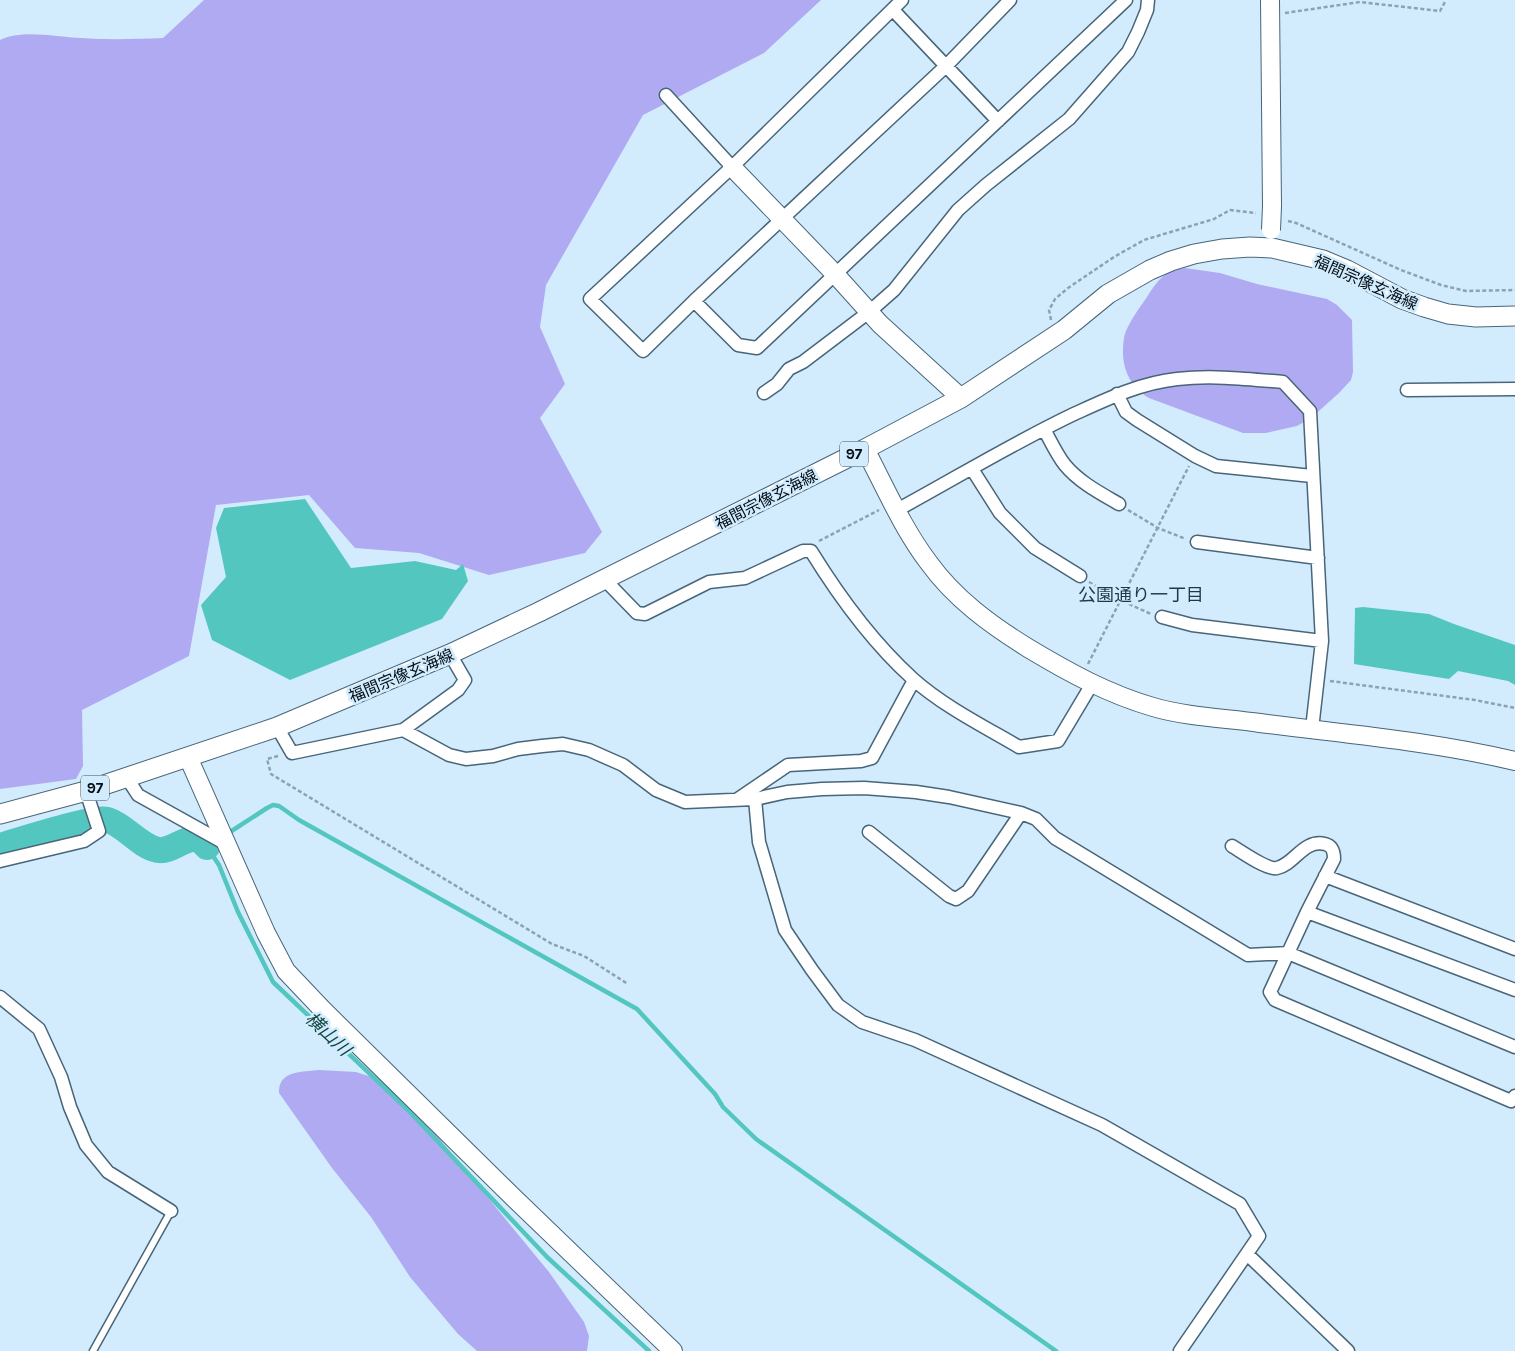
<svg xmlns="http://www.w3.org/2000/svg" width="1515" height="1351" font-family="Karla,'Noto Sans JP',sans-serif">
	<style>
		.forest { fill: #b0aaf3 }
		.water { fill: #54c6c0 }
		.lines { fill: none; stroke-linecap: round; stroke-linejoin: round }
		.stream { stroke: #54c6c0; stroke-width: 4.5 }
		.river { stroke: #54c6c0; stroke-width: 26 }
		.lane-casing { stroke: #486579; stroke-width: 9 }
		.street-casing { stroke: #486579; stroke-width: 15 }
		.secondary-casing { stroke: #486579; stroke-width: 20 }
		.primary-casing { stroke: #486579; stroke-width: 21 }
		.path { stroke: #8da2b0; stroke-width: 2.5; stroke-dasharray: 4 2.5; stroke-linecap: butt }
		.lane { stroke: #fff; stroke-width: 6 }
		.street { stroke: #fff; stroke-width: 12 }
		.secondary { stroke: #fff; stroke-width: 18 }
		.primary { stroke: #fff; stroke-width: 19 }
		.secondary-bridge-casing { stroke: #486579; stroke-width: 20; stroke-linecap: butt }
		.secondary-bridge { stroke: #fff; stroke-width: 18 }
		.labels { text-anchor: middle; stroke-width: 5; stroke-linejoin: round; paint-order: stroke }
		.shield { fill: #d2ecfe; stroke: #41505a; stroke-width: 1 }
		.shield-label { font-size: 15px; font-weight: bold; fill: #030d14 }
		.street-label { font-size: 16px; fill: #030d14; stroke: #d2ecfe }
		.neighbourhood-label { font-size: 18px; fill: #1c3849; stroke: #d2ecfe }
		.water-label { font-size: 18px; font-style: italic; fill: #124643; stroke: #d2ecfe }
	</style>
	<rect width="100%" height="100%" fill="#d2ecfe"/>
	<path class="forest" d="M 204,0 L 821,0 L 764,53 L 643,115 L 546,285 L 540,327 L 565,384 L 540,418 L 602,532 L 585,553 L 489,575 L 419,553 L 355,548 L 309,495 L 216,505 L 189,656 L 82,710 L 83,766 L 76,779 L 0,789 L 0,40 C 22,29 57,37 81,38 C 108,40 136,39 163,38 Z
		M 1185,268 L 1220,273 L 1257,284 L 1327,299 L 1337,305 L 1352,320 L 1353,372 L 1351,380 L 1339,393 L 1311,418 L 1297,426 L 1266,433 L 1243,433 L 1149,398 C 1127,385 1120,363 1124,338 C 1126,326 1140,307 1147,297 C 1152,289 1160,276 1170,272 C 1174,270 1180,269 1185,268 Z
		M 319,1070 L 356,1072 L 381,1080 L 405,1097 L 549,1272 L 584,1322 L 589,1336 L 587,1351 L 477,1351 L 458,1334 L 410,1277 L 371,1217 L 332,1168 L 279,1093 C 278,1070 303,1072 319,1070 Z"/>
	<path class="water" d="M 305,499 L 351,568 L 415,561 L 456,570 L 463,564 L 468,581 L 442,619 L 290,680 L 212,640 L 201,605 L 226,577 L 216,528 L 224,508 Z
		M 1363,607 L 1429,614 L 1454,624 L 1515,645 L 1515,685 L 1508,681 L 1458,671 L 1449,679 L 1354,664 L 1355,608 Z"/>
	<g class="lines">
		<path class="stream" d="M 227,834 L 267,808 L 273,805 L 279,806 L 299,820 L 637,1009 L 715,1094 L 723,1107 L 756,1139 L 1056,1351
			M 216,841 L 207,847 L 219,865 L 238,912 L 273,982 L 408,1110 L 547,1257 L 649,1351"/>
		<path class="river" d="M 0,846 C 17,841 97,815 108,820 C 126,826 139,846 158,850 C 171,852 183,838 198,838 L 207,847"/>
		<defs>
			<path id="lane" d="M 93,1351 L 171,1211"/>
			<path id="street" d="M 902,0 L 732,167 L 590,299 L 643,351 L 694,301 L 946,66 L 1010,0
				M 893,10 L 998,121
				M 666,95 L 732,167
				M 694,301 L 738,345 L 757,348 L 1126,0
				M 1407,390 L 1515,389
				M 764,393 L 777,384 L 789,369 L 803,362 L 869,312 L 894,290 L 958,210 L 986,185 L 1069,119 L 1128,52 L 1138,32 L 1147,10 L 1148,0
				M 1117,394 L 1126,412 L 1137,420 L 1195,456 L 1216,466 L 1312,476
				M 1044,429 C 1050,440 1057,455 1065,465 C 1079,482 1100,493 1119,504
				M 972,469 L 1000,513 L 1035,548 L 1080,576
				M 897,510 C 956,478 1013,443 1074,414 C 1107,399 1140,383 1177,379 C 1212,375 1248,379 1283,382 L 1310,411 L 1322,641 L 1312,729
				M 1197,542 L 1318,558
				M 604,579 L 637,613 L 645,614 L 709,582 L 745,578 L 803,551 L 811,551 C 840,598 872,642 913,679 C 943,706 985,727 1019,747 L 1058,741 L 1092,684
				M 1162,617 L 1192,625 L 1322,641
				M 277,727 L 292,753 L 403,730 L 458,690 L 465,680 L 450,654
				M 403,730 L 449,755 L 466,759 L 493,756 L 518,749 L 542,746 L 563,744 L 589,750 L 623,765 L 656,790 L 685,802 L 755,799 L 787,792 L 822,789 L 864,788 L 916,792 L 949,797 L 1021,813 L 1036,819 L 1055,838 L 1248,955 L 1288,953 L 1515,1047
				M 127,778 L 138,795 L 226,844
				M 738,799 L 788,765 L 861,761 L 872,758 L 914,680
				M 755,799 L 759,842 L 785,930 L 812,970 L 838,1005 L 862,1022 L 915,1040 L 1102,1125 L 1240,1204 L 1259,1236 L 1180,1351
				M 869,832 L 949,896 L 956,899 L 968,891 L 1021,813
				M 1232,846 C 1242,852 1267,870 1277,868 C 1295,864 1303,839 1325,844 C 1333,846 1334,852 1334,859 L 1307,912 L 1515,990
				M 0,861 L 84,841 L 99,831 L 86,791
				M 1325,876 L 1515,949
				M 1307,912 L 1270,992 L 1275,1000 L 1511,1101 L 1515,1096
				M 0,997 L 39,1029 L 61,1077 L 70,1107 L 86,1145 L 108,1172 L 171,1211
				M 1247,1254 L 1348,1351"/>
			<path id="secondary" d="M 1270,0 L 1272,206
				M 732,167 L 835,274 L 880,324 L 961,398
				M 865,449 C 885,487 903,529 929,563 C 955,599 991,625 1028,648 C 1068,672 1108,694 1153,707 C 1187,717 1224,718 1260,723 C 1345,734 1431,741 1515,761
				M 188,757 L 266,933 L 286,971 L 322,1009 L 515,1199 L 673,1351"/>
			<path id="primary" d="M 0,814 L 86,791 L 277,727 L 450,654 L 539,612 L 865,449 L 961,398 L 1064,330 L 1108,294 L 1150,270 L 1171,261 L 1194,254 L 1222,249 L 1250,247 L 1272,248 L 1323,260 L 1347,270 L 1402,299 L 1424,307 L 1448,314 L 1476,317 L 1515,316"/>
		</defs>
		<use href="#lane" class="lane-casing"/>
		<use href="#street" class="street-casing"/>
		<use href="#secondary" class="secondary-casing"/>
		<use href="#primary" class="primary-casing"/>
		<path class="path" d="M 1285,13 L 1360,2 L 1440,11 L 1446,0
			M 1288,221 L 1296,223 L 1401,270 L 1441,285 L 1466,291 L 1515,290
			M 1051,320 L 1049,310 L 1055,299 L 1068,288 L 1114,257 L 1144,240 L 1214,219 L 1230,210 L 1256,213
			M 1128,510 L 1158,528 L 1186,539
			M 819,541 L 879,510
			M 1089,582 L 1120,600 L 1151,614
			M 1088,664 L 1189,466
			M 1330,681 L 1475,700 L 1515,708
			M 278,756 L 267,759 L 271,774 L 552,944 L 584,956 L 628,984"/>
		<use href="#lane" class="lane"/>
		<use href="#street" class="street"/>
		<use href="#secondary" class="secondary"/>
		<use href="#primary" class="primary"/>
		<defs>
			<path id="secondary-bridge" d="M 1271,230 L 1272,206"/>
		</defs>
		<use href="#secondary-bridge" class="secondary-bridge-casing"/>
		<use href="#secondary-bridge" class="secondary-bridge"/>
	</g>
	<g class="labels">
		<g class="shield">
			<rect x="840" y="441.5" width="28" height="25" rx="4"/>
			<rect x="81" y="775.5" width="28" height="25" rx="4"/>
		</g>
		<g class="shield-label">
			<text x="854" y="459">97</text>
			<text x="95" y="793">97</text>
		</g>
		<g class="street-label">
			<text transform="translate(1366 282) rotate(24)" y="6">福間宗像玄海線</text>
			<text transform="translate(766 499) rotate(-27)" y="6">福間宗像玄海線</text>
			<text transform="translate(401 675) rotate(-23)" y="6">福間宗像玄海線</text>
		</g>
		<g class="neighbourhood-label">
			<text x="1141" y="601">公園通り一丁目</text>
		</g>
		<g class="water-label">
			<text transform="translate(328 1034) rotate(43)" y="6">横山川</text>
		</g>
	</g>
</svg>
